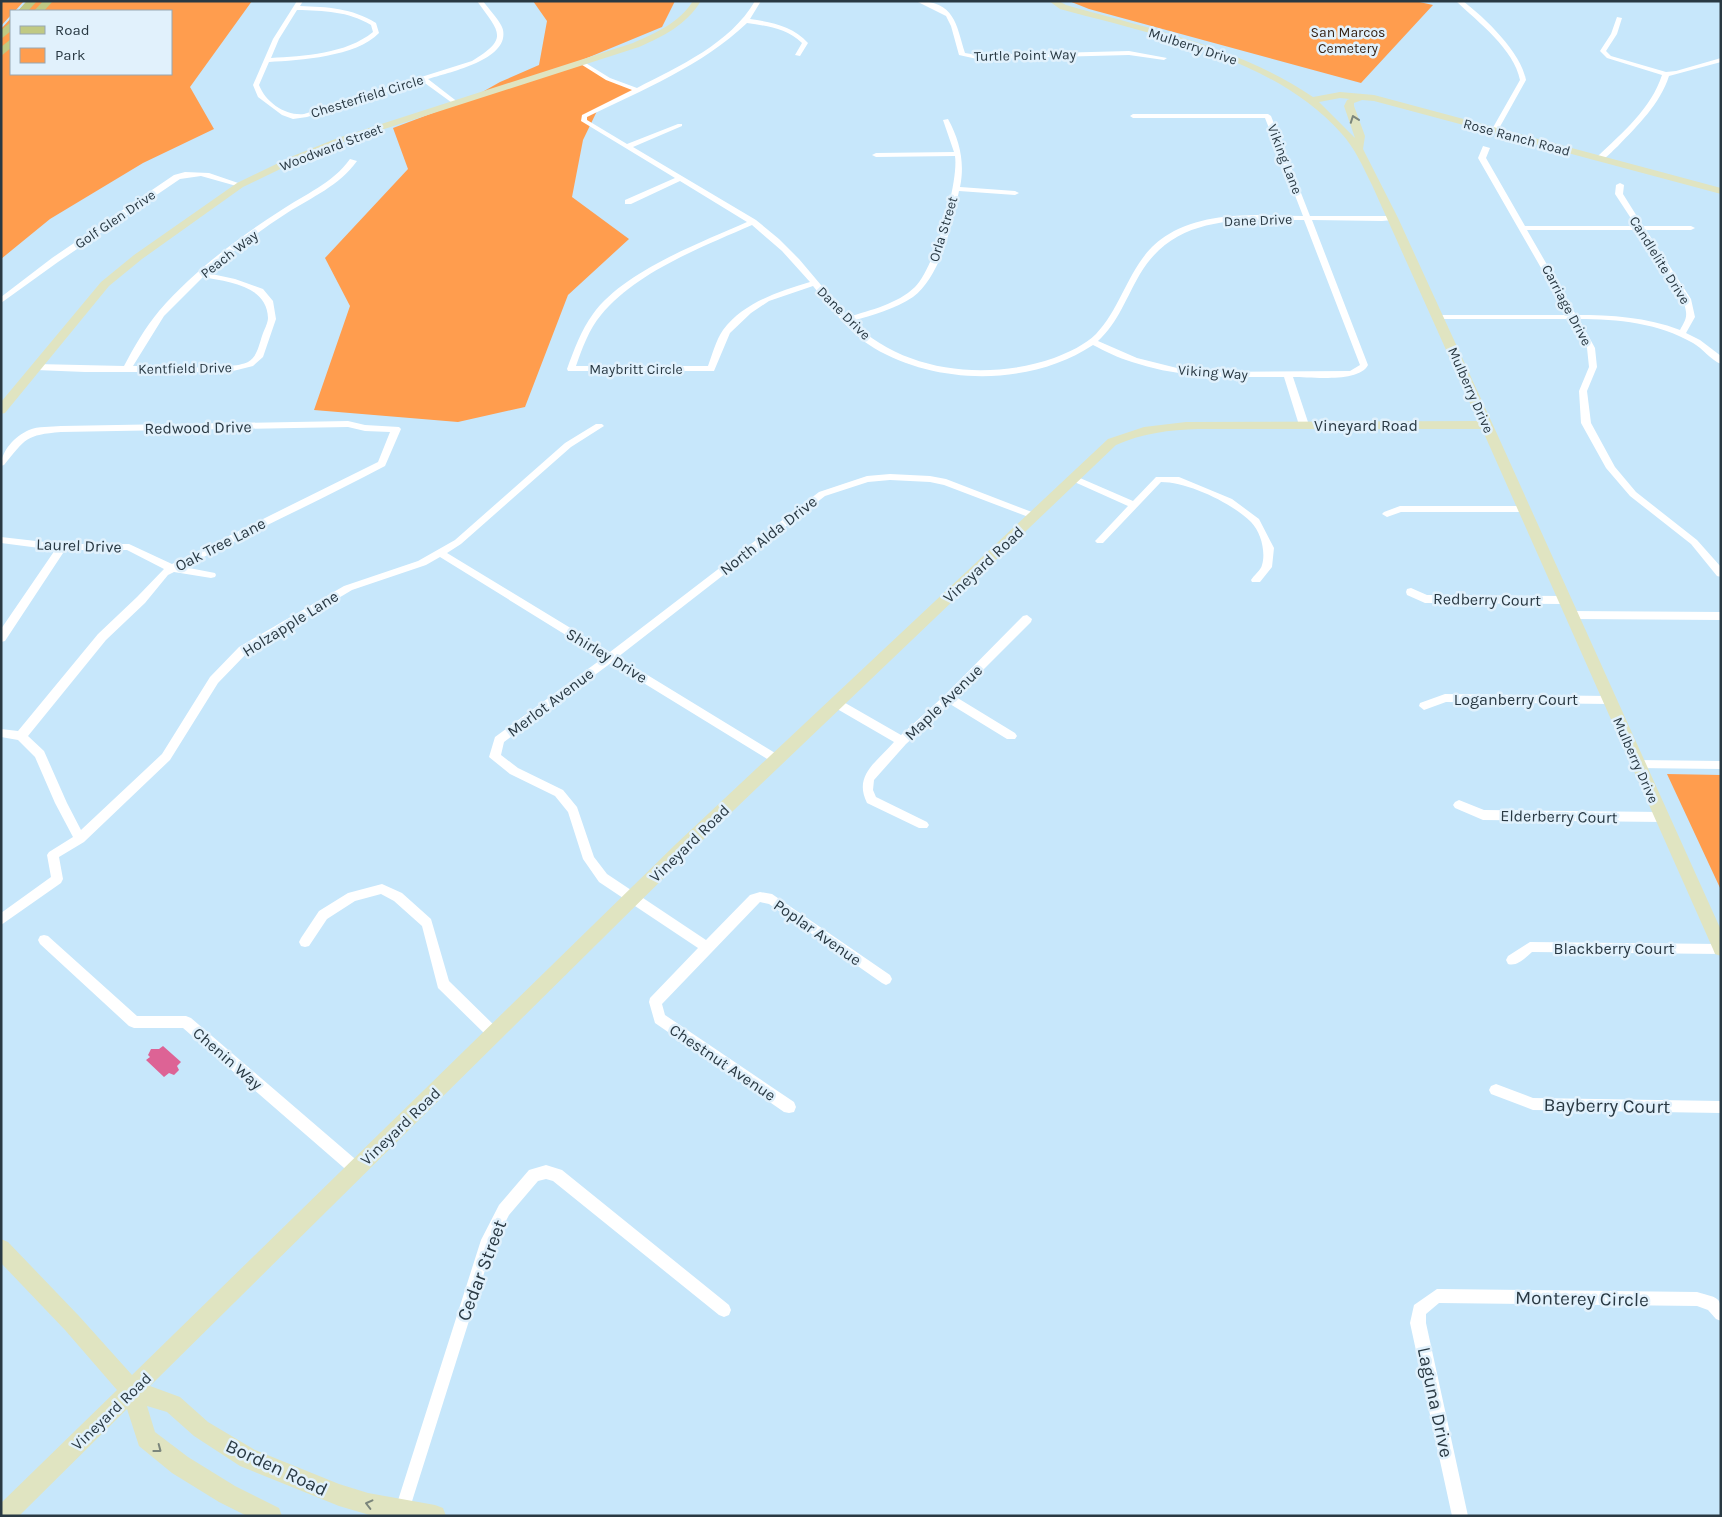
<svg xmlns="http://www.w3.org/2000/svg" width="1722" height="1517" font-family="Karla,sans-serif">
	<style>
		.green { fill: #ff9d4e }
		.water { fill: #dd6395 }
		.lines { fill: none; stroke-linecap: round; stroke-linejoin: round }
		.street { fill: #fff; fill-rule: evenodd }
		.secondary { fill: #e0e4c1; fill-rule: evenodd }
		.primary { fill: #c0c983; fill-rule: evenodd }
		.oneway { stroke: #7b867c }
		.labels { text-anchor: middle; stroke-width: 5; stroke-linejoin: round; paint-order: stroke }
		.far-park-label { font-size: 14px; fill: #382416; stroke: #e1f1fc }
		.far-street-label { font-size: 14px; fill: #293943; stroke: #e1f1fc }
		.street-label { font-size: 16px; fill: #293943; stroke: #e1f1fc }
		.near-street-label { font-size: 19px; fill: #293943; stroke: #e1f1fc }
	</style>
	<rect width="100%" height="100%" fill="#c7e7fb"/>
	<path class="green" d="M 1,1 L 24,1 L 15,11 L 11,11 L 11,15 L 1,26 Z
		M 27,1 L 252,1 L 190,87 L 214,129 L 143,163 L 50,219 L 1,259 L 1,29 L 11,18 L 11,74 L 171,74 L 171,11 L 18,11 Z
		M 533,1 L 675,1 L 662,27 L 558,70 L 582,63 L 604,77 L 636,90 L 597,111 L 583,140 L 572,197 L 629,239 L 568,295 L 525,407 L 458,422 L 314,410 L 350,306 L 325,258 L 408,169 L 393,128 L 470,99 L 500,82 L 539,65 L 547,21 Z
		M 1069,1 L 1415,1 L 1433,5 L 1361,83 L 1089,9 Z
		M 1667,774 L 1721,775 L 1721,890 Z"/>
	<path class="water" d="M 163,1046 L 181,1062 L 177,1066 L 179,1070 L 174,1075 L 169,1073 L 164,1077 L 146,1060 L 150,1057 L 148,1055 L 151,1049 L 159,1049 Z"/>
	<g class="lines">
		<path class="street" d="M 297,1 L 303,1 L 300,6 C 327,7 352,8 376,23 L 379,33 C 356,57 300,60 269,62 L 259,85 C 266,103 286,116 304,114 L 472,61 C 510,38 499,32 477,1 L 483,1 C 488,8 502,23 503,30 C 509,60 449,72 428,79 L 459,103 L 459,105 L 455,105 L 422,81 L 307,117 L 293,119 L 282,115 L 258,97 L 253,85 L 273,39 ZM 297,10 C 324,11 348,11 371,25 L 373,32 C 346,54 304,56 271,58 L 279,39 Z
			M 755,1 L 761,1 L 750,19 C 771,22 793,26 808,43 L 800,56 L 795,55 L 802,43 C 786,28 767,26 747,23 C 702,66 642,90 587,117 L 587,120 L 627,144 L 678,124 L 682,124 L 682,126 L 633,147 L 756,220 L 779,239 L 799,259 L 848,317 C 871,310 897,304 915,287 C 934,269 959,182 955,156 L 876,157 L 872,155 L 876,153 L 954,152 L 943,120 L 948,119 C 960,141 965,163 960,187 L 1015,191 L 1019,193 L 1015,195 L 959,191 C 952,224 941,276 913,297 C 895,309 873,315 852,321 C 903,373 988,381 1054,358 C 1069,352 1085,345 1096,334 C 1125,304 1130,256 1169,234 C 1208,211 1259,215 1303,216 L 1265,118 L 1133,118 L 1130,116 L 1133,114 L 1268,114 L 1271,116 L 1310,216 L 1393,216 L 1397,218 L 1393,220 L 1382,221 L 1312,220 L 1368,365 C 1359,383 1311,377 1293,377 L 1309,425 L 1304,428 L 1299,425 L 1284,377 C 1232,377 1182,379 1132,362 C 1118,358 1105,351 1093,345 C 1031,386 938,386 874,348 C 849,333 831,308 813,286 L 769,301 L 751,313 L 730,333 L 714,371 L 568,371 L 567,369 C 574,350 581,330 593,314 C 624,271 700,243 747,222 L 680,181 L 631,204 L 625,204 L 625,200 L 675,178 L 581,121 L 582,115 L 632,90 L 606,80 L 579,63 L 584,62 L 610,78 L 637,88 C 679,66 730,44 755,1 ZM 1304,220 L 1360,365 L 1350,371 L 1213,372 L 1177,368 L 1137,358 L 1098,341 C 1118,323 1127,296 1140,274 C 1176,213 1243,220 1304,220 ZM 752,225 L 782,251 L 810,282 C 778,292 744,302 723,330 C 716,340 712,355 708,366 L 576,366 C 582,349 589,329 601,315 C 636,272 702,247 752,225 Z
			M 916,1 C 955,1 956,24 965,53 L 977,55 L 1129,51 L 1167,58 L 1164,60 L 1129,55 L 977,59 L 959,55 L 951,26 L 946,16 Z
			M 1456,1 L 1463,1 C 1485,18 1521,52 1526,80 L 1497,132 L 1491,131 L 1520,80 C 1514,49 1478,22 1456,1 Z
			M 1617,17 L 1622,18 L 1617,34 L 1606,51 L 1611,56 L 1666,72 L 1676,71 L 1721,58 L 1721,62 L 1669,76 C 1660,104 1638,125 1618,146 C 1612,151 1607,158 1600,161 L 1596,159 L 1597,157 C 1622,133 1651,109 1662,75 L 1607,58 L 1600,51 L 1611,34 Z
			M 1483,146 L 1490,148 L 1486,158 L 1525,226 L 1636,226 L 1615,194 L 1616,185 L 1620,183 L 1624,185 L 1623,194 L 1643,226 L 1691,226 L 1695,228 L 1691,230 L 1646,230 L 1691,299 L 1695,317 L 1686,333 L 1700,340 L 1721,356 L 1721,364 C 1711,360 1702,348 1693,343 C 1658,323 1618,319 1579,319 L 1595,348 L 1597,367 L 1587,391 L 1591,423 L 1615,467 L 1636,492 L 1697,540 L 1721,567 L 1721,577 L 1717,576 L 1691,544 L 1630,496 L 1606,468 L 1581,423 L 1579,391 L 1589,367 L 1587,348 L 1570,319 L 1437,319 L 1433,317 L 1437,315 L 1568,315 L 1478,158 ZM 1527,230 L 1639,230 C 1650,248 1685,294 1686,312 C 1687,319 1683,324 1680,330 C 1646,317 1612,315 1576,315 Z
			M 350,159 L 357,161 C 339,186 312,197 287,213 C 259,231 232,252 207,273 L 235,279 L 263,289 L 273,301 L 276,319 L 263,357 L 253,366 L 229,372 L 85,372 L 36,370 L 32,367 L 36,364 L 124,366 C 134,347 145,328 159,311 C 193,272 236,239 280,211 C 305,194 332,184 350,159 ZM 203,277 C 228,282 267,285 268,318 C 268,323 264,330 262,336 C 259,345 257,357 248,362 C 230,371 157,366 133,366 L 164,316 Z
			M 185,172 L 209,173 L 244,185 L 240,187 L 201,176 L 180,179 L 58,262 L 1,303 L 1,297 L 52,258 L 174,175 Z
			M 348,421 L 365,425 L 399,427 L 401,429 L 385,466 C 319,501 251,532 184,567 L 215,573 L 216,575 L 215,577 L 211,578 L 174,572 L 168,575 L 145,603 L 106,640 L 28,736 L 44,751 L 67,803 L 81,830 L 162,754 L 210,677 L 239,647 L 344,586 L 418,561 L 455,540 L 565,443 L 596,424 L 602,424 L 604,426 L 571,447 L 461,544 L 447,553 L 610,652 L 819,492 L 867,476 L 890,474 L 930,476 L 946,479 L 1037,514 L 1039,516 L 1037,518 L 1031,518 L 944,485 L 930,482 L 890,480 L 868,482 L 825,496 L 618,657 L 780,756 L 782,759 L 780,762 L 772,762 L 611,663 L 504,742 L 501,755 L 518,768 L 563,790 L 577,807 L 594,857 L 607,874 L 706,940 L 750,895 L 760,892 L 772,894 L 890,975 L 892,979 L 890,983 L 886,985 L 882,983 L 769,904 L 760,902 L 662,1004 L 665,1015 L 794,1102 L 796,1107 L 794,1112 L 789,1113 L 784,1112 L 655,1023 L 649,1002 L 650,998 L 698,948 L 599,882 L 583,859 L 568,812 L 555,796 L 510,774 L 489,757 L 495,737 L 603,658 L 440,557 L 426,565 L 352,590 L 247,653 L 218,683 L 170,760 L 84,842 L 59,857 L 63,879 L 61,883 L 1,925 L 1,913 L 51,877 L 47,855 L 49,852 L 73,837 L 55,803 L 35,757 L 18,740 L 1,737 L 1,729 L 18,731 L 98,634 L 137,597 L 164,569 L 127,550 L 65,550 L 5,641 L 1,642 L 1,629 L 55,550 L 1,543 L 1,537 L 62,544 L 129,544 L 172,564 L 378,462 L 390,432 L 365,431 L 348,427 L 61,432 C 26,435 26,438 4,465 L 1,466 C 1,451 15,436 29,430 C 38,426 51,427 61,426 Z
			M 1073,475 L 1133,501 L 1156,477 L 1179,477 L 1232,499 L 1259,519 L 1274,548 L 1272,567 L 1260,582 L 1252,582 L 1251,580 C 1254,575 1261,570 1262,565 C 1266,552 1261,532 1251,522 C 1232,503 1188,482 1161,482 L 1103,543 L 1097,543 L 1095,541 L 1097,539 L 1128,506 L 1070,480 L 1068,478 Z
			M 1400,506 L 1523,506 L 1528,509 L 1523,512 L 1401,512 L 1387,517 L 1382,514 L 1384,512 Z
			M 1411,588 L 1427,595 L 1564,596 L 1569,600 L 1564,604 L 1425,603 L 1407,595 L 1406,592 L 1407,589 Z
			M 1571,611 L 1721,612 L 1721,620 L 1571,619 L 1566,615 Z
			M 1027,615 L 1032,619 L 1031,622 L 956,697 L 1015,733 L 1017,736 L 1015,739 L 1007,739 L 950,704 L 906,744 L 874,780 L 873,790 L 876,797 L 927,822 L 929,825 L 927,828 L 919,828 L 867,803 C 853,775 877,762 894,742 L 832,706 L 831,703 L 832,700 L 840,700 L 901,735 L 945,695 L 1023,616 Z
			M 1445,694 L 1609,696 L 1614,700 L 1609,704 L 1446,702 L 1424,710 L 1419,706 L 1420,703 Z
			M 1638,760 L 1721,761 L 1721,769 L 1638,768 L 1634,767 L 1632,764 L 1634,761 Z
			M 1459,800 L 1484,810 L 1662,812 L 1666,814 L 1668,817 L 1666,820 L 1662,822 L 1483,820 L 1455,808 L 1453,805 L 1455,802 Z
			M 382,884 L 402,893 L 431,919 L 449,981 L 499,1030 L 501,1034 L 499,1038 L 494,1040 L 489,1038 L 438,988 L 422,926 L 394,901 L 381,894 L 355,901 L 327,919 L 309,946 L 305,947 L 301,946 L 299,942 L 301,938 L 319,911 L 348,893 Z
			M 44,935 L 48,936 L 137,1016 L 186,1016 L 191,1018 L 361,1164 L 363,1169 L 361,1174 L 356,1176 L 351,1174 L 183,1028 L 134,1028 L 129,1026 L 40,944 L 38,940 L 40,936 Z
			M 1530,942 L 1720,944 L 1721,954 L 1532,952 C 1525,958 1517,967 1508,964 L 1506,960 L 1508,956 Z
			M 1496,1084 L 1533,1098 L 1721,1101 L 1721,1113 L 1533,1110 L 1491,1094 L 1489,1090 L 1491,1086 Z
			M 546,1165 L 562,1170 L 729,1305 L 731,1310 L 729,1315 L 724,1317 L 719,1315 L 553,1181 L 546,1179 L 538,1181 L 509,1215 L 492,1248 L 408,1514 L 407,1516 L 393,1516 L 481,1240 L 499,1205 L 529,1170 Z
			M 1437,1289 L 1697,1292 C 1721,1299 1721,1296 1721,1321 L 1716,1319 L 1708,1310 L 1697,1306 L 1439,1303 L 1426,1314 L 1426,1323 L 1468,1516 L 1452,1516 L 1410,1323 L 1414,1305 Z"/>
		<path class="secondary" d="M 693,1 L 701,1 C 686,25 664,36 639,47 L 344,142 L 299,160 L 243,187 L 142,259 L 109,286 L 5,413 L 1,414 L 1,402 L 101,282 L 134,255 L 237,183 L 293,156 L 338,138 L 633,43 C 656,33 679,23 693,1 Z
			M 1049,1 L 1059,1 L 1066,5 C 1150,29 1239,47 1313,97 L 1340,92 L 1374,95 L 1721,188 L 1721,194 L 1374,101 L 1362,100 L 1354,103 L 1354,106 L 1365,136 L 1363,149 L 1398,218 L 1493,425 L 1721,930 L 1721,956 L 1715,954 L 1713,949 L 1482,429 L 1198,429 C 1169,430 1143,433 1116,445 L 688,854 L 150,1386 L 180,1397 L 208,1422 L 255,1450 L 339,1484 L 368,1493 L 435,1505 L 443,1508 L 446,1516 L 373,1516 L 339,1506 L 240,1466 L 194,1436 L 167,1412 L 147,1406 L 155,1432 L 188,1457 L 235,1486 L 279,1508 L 282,1516 L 247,1516 L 219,1502 L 172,1473 L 139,1446 L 127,1409 L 19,1516 L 1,1516 L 1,1503 L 117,1390 L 65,1330 L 1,1263 L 1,1239 L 8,1242 L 79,1316 L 132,1375 L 676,844 L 1108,439 L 1144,427 L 1186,422 L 1478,421 L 1372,185 C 1363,167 1355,148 1341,133 C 1273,57 1155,35 1060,9 ZM 1340,98 L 1350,99 L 1347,100 L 1344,106 L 1355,138 L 1319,102 Z"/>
		<path class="primary" d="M 27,1 L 37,1 L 28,11 L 18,11 Z
			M 43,1 L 53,1 L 44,11 L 34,11 Z
			M 11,22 L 11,31 L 1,39 L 1,30 Z
			M 11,39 L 11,48 L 1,56 L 1,47 Z"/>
	</g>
	<defs><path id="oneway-chevron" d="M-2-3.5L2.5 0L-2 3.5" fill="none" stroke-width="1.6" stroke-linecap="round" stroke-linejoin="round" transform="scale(1.25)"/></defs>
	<g class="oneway">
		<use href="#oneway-chevron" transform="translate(1354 119) rotate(-110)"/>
		<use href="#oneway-chevron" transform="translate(158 1449) rotate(37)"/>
		<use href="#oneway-chevron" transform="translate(369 1504) rotate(-166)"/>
	</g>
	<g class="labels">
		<g class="far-park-label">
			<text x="1348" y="37">San Marcos<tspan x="1348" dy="16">Cemetery</tspan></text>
		</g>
		<g class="far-street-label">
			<text transform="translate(1193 46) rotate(18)" y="5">Mulberry Drive</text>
			<text transform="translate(1025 55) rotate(-1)" y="5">Turtle Point Way</text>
			<text transform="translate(367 96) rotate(-17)" y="5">Chesterfield Circle</text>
			<text transform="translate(1517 137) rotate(15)" y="5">Rose Ranch Road</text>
			<text transform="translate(331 147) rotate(-21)" y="5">Woodward Street</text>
			<text transform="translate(1285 159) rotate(69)" y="5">Viking Lane</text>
			<text transform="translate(115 219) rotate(-34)" y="5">Golf Glen Drive</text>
			<text transform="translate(1258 220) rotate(-2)" y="5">Dane Drive</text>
			<text transform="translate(943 229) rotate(-73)" y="5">Orla Street</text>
			<text transform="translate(229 254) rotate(-38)" y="5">Peach Way</text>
			<text transform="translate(1660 260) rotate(58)" y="5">Candlelite Drive</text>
			<text transform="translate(1567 305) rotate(62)" y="5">Carriage Drive</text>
			<text transform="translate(844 313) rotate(45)" y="5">Dane Drive</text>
			<text transform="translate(185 368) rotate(-1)" y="5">Kentfield Drive</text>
			<text x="636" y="374">Maybritt Circle</text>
			<text transform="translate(1213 372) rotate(4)" y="5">Viking Way</text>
			<text transform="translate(1471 390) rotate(66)" y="5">Mulberry Drive</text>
			<text transform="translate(1636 760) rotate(66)" y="5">Mulberry Drive</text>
		</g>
		<g class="street-label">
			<text x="1366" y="431">Vineyard Road</text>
			<text transform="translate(198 427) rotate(-1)" y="6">Redwood Drive</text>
			<text transform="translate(768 535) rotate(-38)" y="6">North Alda Drive</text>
			<text transform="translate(220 544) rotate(-27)" y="6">Oak Tree Lane</text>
			<text transform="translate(79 545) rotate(2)" y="6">Laurel Drive</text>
			<text transform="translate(983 564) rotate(-43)" y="6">Vineyard Road</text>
			<text transform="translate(1487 599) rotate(1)" y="6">Redberry Court</text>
			<text transform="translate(290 623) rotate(-32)" y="6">Holzapple Lane</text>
			<text transform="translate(607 655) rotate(31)" y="6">Shirley Drive</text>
			<text x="1516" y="705">Loganberry Court</text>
			<text transform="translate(550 702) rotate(-37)" y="6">Merlot Avenue</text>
			<text transform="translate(943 702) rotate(-44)" y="6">Maple Avenue</text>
			<text transform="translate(1559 816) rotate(1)" y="6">Elderberry Court</text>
			<text transform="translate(689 843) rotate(-44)" y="6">Vineyard Road</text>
			<text transform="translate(818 932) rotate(35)" y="6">Poplar Avenue</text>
			<text x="1614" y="954">Blackberry Court</text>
			<text transform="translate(228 1058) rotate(41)" y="6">Chenin Way</text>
			<text transform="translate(723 1062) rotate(34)" y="6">Chestnut Avenue</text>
			<text transform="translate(400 1126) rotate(-44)" y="6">Vineyard Road</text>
			<text transform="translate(111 1411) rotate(-44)" y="6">Vineyard Road</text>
		</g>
		<g class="near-street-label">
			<text transform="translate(1607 1105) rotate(1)" y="7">Bayberry Court</text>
			<text transform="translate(481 1270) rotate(-69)" y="7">Cedar Street</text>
			<text transform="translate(1582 1298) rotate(1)" y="7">Monterey Circle</text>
			<text transform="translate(1436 1402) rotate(78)" y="7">Laguna Drive</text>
			<text transform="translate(277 1467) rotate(25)" y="7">Borden Road</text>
		</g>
	</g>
	<rect width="1722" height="1517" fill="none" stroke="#293943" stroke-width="5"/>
	<rect x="10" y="10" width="162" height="65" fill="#e1f1fc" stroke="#97a7b2"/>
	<rect x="20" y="26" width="25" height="8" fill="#c0c983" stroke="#97a7b2"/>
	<text x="55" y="35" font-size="15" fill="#293943">Road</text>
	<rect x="20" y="48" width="25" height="15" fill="#ff9d4e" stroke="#97a7b2"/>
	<text x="55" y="60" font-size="15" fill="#293943">Park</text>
</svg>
